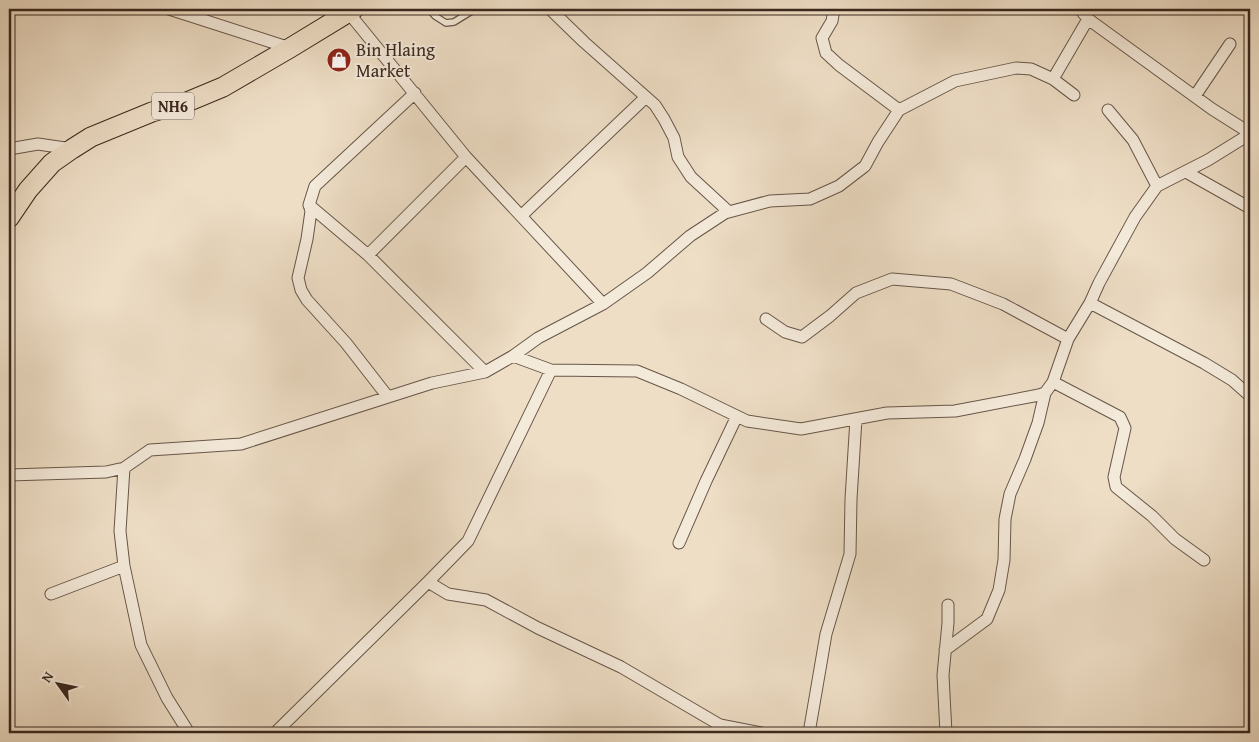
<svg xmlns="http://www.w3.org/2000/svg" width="1259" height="742" font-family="'Gentium Book Plus',serif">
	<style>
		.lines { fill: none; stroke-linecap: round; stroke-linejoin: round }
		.service-casing { stroke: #675648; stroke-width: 8 }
		.minor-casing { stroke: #675648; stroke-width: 13 }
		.trunk-casing { stroke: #3a281e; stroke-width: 21 }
		.service { stroke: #f4eada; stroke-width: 5.5 }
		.minor { stroke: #f4eada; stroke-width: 11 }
		.trunk { stroke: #eedec6; stroke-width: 19 }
		.labels { text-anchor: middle; stroke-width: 4; stroke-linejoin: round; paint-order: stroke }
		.shield { fill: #f4eada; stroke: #726256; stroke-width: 1 }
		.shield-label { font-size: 16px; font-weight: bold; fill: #3a281e }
		.poi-label { font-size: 18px; fill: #3a281e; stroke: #f4eada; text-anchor: start }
	</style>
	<rect width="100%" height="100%" fill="#eedec6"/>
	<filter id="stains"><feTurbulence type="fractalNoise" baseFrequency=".004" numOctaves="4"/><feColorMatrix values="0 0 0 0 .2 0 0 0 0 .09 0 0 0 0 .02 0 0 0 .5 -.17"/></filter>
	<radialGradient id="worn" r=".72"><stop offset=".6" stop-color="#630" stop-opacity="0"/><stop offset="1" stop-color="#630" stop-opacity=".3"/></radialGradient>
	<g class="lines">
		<defs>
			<path id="service" d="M 429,9 L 435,16 L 446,23 L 454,22 L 475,9"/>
			<path id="minor" d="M 169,9 L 290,48
				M 550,9 L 584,42 L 655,105 L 664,119 L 674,138 L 678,157 L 691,177 L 729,212
				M 834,9 L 832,21 L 822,38 L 826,53 L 839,65 L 899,110
				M 1080,9 L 1088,19 L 1212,109 L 1250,133
				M 348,12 L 466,157 L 603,304
				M 1053,79 L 1088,19
				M 1195,96 L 1230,44
				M 1108,110 L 1133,140 L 1157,186
				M 9,149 L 38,144 L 72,149
				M 1186,172 L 1250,208
				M 309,205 L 368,255 L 485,372
				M 521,216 L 646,97
				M 368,255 L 466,157
				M 1090,303 L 1204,363 L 1232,380 L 1250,396
				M 766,319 L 785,332 L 802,337 L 830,316 L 856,293 L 892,279 L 951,284 L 1003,304 L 1068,339
				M 513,356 L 538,338 L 603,304 L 647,273 L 690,236 L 725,213 L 770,201 L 810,199 L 839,186 L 865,166 L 878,142 L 899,110 L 955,81 L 1016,68 L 1031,69 L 1053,79 L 1074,95
				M 1053,382 L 1120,417 L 1125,428 L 1114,477 L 1116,487 L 1152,516 L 1175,539 L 1204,560
				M 388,397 L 346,343 L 307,300 L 301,290 L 298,278 L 307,239 L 311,211 L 309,205 L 315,186 L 415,93
				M 124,468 L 120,531 L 124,566 L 141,645 L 167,698 L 189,733
				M 9,475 L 106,472 L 124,468 L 150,450 L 241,444 L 432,383 L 485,372 L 513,356 L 551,370 L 637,371 L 681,389 L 747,421 L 801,429 L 887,413 L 955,411 L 1039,395 L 1045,393 L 1053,382 L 1068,339 L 1090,303 L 1099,283 L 1135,217 L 1157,186 L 1208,160 L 1250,134
				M 679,543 L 706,481 L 737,416
				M 428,582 L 448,594 L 486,600 L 538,628 L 621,667 L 720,725 L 761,733
				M 51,594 L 124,566
				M 945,650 L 987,619 L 999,590 L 1004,560 L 1005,519 L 1010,494 L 1025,459 L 1038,423 L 1045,393
				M 275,733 L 428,582 L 468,541 L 551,370
				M 809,733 L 826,634 L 850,554 L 851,499 L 856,419
				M 946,733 L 943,675 L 948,623 L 948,605"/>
			<path id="trunk" d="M 9,218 L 28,190 L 52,163 L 72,149 L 91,137 L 152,112 L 187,102 L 223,87 L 290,48 L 354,9"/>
		</defs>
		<use href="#service" class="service-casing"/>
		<use href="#minor" class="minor-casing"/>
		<use href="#trunk" class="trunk-casing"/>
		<use href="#service" class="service"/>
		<use href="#minor" class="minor"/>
		<use href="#trunk" class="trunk"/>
	</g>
	<defs>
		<symbol id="shop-disc" viewBox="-11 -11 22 22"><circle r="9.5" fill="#8f2418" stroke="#f4eada"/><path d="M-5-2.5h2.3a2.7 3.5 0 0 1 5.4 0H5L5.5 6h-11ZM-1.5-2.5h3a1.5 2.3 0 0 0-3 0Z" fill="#fff"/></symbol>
	</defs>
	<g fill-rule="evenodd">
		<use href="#shop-disc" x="325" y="46" width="28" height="28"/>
	</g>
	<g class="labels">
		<rect class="shield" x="152" y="92.5" width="42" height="27" rx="4"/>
		<g class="shield-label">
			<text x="173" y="112">NH6</text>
		</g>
		<g class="poi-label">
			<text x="356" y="56">Bin Hlaing<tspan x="356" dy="21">Market</tspan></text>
		</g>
	</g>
	<rect width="1259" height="742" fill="none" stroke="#eedec6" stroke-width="30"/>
	<rect x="10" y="10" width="1239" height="722" fill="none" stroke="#3a281e" stroke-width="2.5"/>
	<rect x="15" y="15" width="1229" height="712" fill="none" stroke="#3a281e"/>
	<g transform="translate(58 684) rotate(303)" stroke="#f4eada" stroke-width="4" paint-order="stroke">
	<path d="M0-4L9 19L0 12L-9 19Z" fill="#3a281e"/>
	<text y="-8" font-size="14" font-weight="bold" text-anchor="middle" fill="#3a281e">N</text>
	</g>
	<rect width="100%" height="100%" filter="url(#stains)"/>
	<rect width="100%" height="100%" fill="url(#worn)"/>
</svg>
